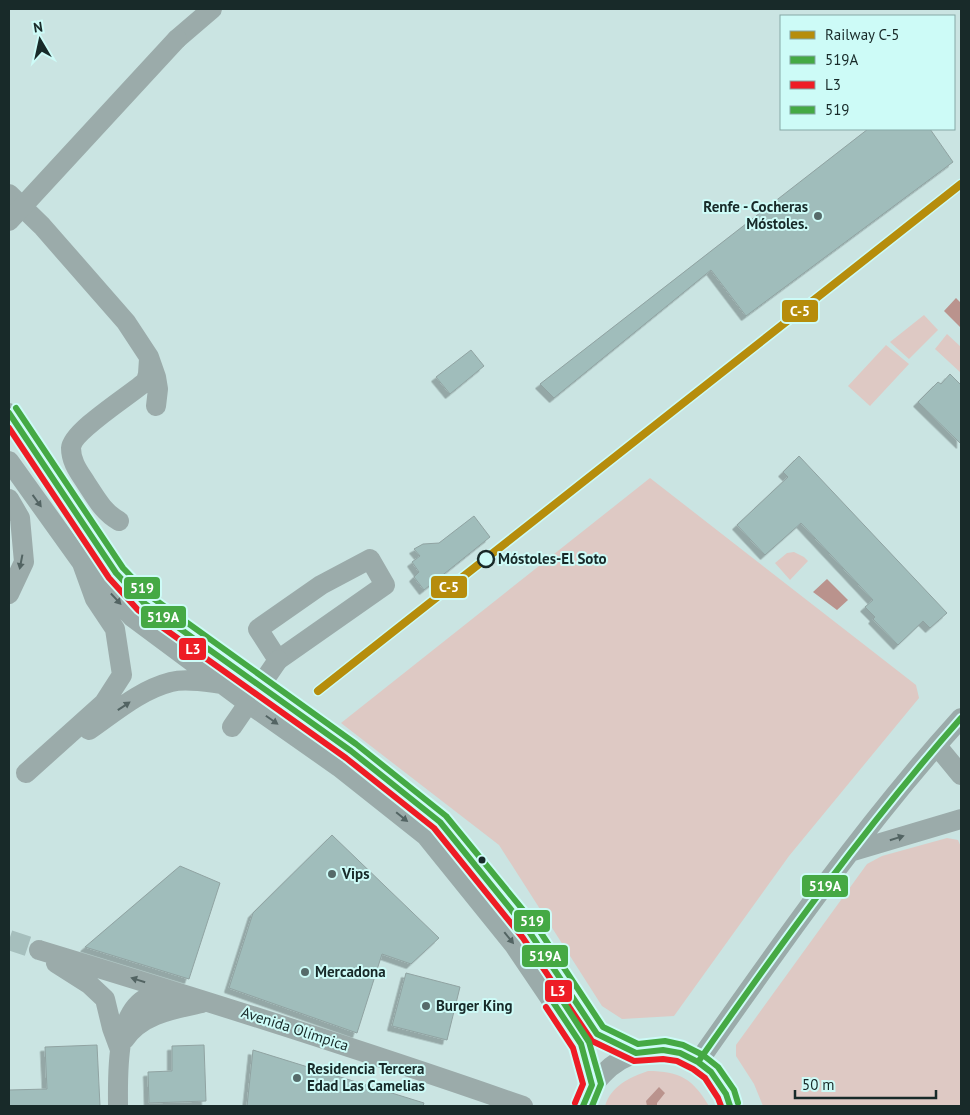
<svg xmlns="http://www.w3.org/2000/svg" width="970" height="1115" font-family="'PT Sans',sans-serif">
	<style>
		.green { fill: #dec9c4 }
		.water { fill: #ba938d }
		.building { fill: #a0bdbb; stroke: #90a3a2; filter: url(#shadow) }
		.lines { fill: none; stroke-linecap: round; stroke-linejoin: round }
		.minor-tunnel { stroke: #a6bfbd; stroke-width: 20; stroke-dasharray: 20 10; stroke-linecap: butt }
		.minor { stroke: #9babaa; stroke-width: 20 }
		.minor-bridge { stroke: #9babaa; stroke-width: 20 }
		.bus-1-casing { stroke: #cdfbf7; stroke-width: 10 }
		.bus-2-casing { stroke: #cdfbf7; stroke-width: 10 }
		.bus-3-casing { stroke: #cdfbf7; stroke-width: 10 }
		.bus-1 { stroke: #45a944; stroke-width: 6 }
		.bus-2 { stroke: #ee1c25; stroke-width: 6 }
		.bus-3 { stroke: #45a944; stroke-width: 6 }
		.rail-1-casing { stroke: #cdfbf7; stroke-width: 11 }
		.rail-1 { stroke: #b68d0c; stroke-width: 8 }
		.oneway { fill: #536463 }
		.poi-dot { fill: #566b6a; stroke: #cdfbf7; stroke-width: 2 }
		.stop-dot { fill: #cdfbf7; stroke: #182a29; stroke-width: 2.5 }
		.bus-dot { fill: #182a29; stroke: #cdfbf7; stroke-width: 2 }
		.labels { text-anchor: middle; stroke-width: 4; stroke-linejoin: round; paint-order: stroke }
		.poi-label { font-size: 15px; font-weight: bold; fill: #182a29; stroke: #cdfbf7; text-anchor: start }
		.stop-label { font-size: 15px; font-weight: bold; fill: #182a29; stroke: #cdfbf7; text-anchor: start }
		.street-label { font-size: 15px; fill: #182a29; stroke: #cdfbf7 }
		.line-badge { stroke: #cdfbf7; stroke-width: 2 }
		.badge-label { font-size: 14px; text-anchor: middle; font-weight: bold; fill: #fff }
	</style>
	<defs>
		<filter id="shadow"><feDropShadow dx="-4.5" dy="4.5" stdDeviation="0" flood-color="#0004"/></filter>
	</defs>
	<rect width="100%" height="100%" fill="#cae4e2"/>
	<path class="green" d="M 924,315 L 938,330 L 909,359 L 890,342 Z
		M 947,334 L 961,347 L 961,373 L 935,349 Z
		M 886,345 L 909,364 L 870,406 L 848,386 Z
		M 650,478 L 916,685 L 919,698 L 789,856 L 674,1016 L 622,1019 L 602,1006 L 499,845 L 341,723 Z
		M 794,552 L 804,557 L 808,561 L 790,580 L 775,563 L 787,553 Z
		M 947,838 L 958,840 L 961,847 L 961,1106 L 763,1106 L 754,1084 L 736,1056 L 736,1045 L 867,864 L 882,856 Z
		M 648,1071 C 680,1071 693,1079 709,1106 L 605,1106 C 611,1086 630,1077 648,1071 Z"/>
	<path class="water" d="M 956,298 L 961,303 L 961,328 L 944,311 Z
		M 827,579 L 848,600 L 837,610 L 813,592 Z
		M 659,1087 L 665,1093 L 657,1103 L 657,1106 L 647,1106 L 646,1101 Z"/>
	<path class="building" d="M 868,129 L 930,129 L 953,162 L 746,316 L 711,270 L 554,398 L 540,384 Z
		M 471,350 L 484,366 L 450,394 L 436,377 Z
		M 950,374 L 961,385 L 961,444 L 918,402 L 938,382 L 941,384 Z
		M 799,456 L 947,613 L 930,628 L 923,621 L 898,645 L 873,619 L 875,617 L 865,607 L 873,600 L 801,523 L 765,555 L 737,525 L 788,477 L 783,472 Z
		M 474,516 L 490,537 L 424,590 L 414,577 L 419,572 L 412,562 L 420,556 L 414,549 L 423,544 L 439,543 Z
		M 332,835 L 439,938 L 411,964 L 382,954 L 357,1033 L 229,988 L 253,913 Z
		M 180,866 L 220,883 L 189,979 L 85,947 Z
		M 406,973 L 460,987 L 447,1040 L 392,1026 Z
		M 97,1045 L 100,1106 L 9,1106 L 9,1090 L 47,1089 L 45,1047 Z
		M 204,1045 L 206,1101 L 149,1103 L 148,1072 L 172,1071 L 172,1046 Z
		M 253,1050 L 424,1103 L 423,1106 L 247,1106 Z"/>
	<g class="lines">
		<path class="minor-tunnel" d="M 9,940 L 39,950"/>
		<path class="minor" d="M 177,39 L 212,9
			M 9,194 L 42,226 L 126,322 L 149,357 L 156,377 L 158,389 L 156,406
			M 9,413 L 116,573 L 144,603 L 351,751 L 440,822 L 530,933 L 597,1034 L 636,1053
			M 9,461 L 82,563 L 95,599 L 115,629 L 122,675 L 104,703 L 26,773
			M 9,499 L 20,518 L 24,562 L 9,594
			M 119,521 C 103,512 96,498 86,483 C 79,472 71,462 71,448 C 72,431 132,394 146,381 L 148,374 L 149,359
			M 370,559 L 385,585 L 278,660 L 258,629 L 321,585 Z
			M 82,563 L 132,617 L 245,701 L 339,767 L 426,836 L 514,945 L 581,1044 L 592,1085
			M 89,730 C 115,712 140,690 171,682 C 186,678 206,682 222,684
			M 937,746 L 961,775
			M 850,852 L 961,819
			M 39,950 C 201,999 363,1050 523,1106
			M 56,963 L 89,984 L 105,999 L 112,1028 L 119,1047
			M 124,1040 C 141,1014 174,1009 202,1003
			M 698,1062 C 781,944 864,825 961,718
			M 118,1106 C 118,1075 115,1013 148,997 C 155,994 167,995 175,995
			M 583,1106 C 587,1093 593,1084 603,1074 C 643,1031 714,1049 730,1106"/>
		<path class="minor-bridge" d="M 9,221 L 177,39
			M 232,727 L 278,660"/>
		<defs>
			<path id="bus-1" d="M 9,413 L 116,573 L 144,603 L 351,751 L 440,822 L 530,933 L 597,1034 L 636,1053 L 663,1050 L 680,1053 L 698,1062 L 711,1072 L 726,1094 L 730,1106
				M 553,1002 L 581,1044 L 592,1085 L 583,1106
				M 698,1062 C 781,944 865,827 961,718"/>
			<path id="bus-2" d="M 9,428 L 109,578 L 138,610 L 346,758 L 434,828 L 523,938 L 592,1041 L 634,1061 L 663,1059 L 677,1061 L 693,1069 L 705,1078 L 718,1098 L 721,1106
				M 546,1007 L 573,1048 L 583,1084 L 575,1103"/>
			<path id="bus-3" d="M 16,408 L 123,568 L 150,596 L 356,744 L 446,816 L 537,927 L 603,1027 L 638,1044 L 665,1041 L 683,1045 L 703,1055 L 718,1067 L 734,1090 L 738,1103
				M 560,997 L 589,1042 L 601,1084 L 592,1106"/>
		</defs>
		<use href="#bus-1" class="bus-1-casing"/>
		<use href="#bus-2" class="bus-2-casing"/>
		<use href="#bus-3" class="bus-3-casing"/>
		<use href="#bus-1" class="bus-1"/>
		<use href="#bus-2" class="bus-2"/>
		<use href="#bus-3" class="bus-3"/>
		<defs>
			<path id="rail-1" d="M 318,691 L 961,184"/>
		</defs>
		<use href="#rail-1" class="rail-1-casing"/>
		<use href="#rail-1" class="rail-1"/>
	</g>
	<defs><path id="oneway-solid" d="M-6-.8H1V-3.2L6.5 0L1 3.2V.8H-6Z" transform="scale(1.25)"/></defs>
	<g class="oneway">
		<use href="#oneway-solid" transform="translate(37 501) rotate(54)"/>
		<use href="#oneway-solid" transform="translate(21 562) rotate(101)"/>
		<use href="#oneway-solid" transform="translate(116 599) rotate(47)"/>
		<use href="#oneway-solid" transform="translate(124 706) rotate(-34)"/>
		<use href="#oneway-solid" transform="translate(272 720) rotate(35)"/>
		<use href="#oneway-solid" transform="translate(402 817) rotate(39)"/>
		<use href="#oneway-solid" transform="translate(897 838) rotate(-17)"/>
		<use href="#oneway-solid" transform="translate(509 938) rotate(51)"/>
		<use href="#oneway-solid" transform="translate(138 980) rotate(-163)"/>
	</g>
	<g class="poi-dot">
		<circle cx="818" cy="216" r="5"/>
		<circle cx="332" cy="874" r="5"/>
		<circle cx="305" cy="972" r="5"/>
		<circle cx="426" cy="1006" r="5"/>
		<circle cx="297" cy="1078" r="5"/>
	</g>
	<circle class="stop-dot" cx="486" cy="559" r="8"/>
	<circle class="bus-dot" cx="482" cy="860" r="4.5"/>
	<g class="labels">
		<g class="poi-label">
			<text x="808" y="212" text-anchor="end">Renfe - Cocheras<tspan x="808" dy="17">Móstoles.</tspan></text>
			<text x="342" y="879">Vips</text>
			<text x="315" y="977">Mercadona</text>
			<text x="436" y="1011">Burger King</text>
			<text x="307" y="1074">Residencia Tercera<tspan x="307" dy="17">Edad Las Camelias</tspan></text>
		</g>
		<g class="stop-label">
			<text x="498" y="564">Móstoles-El Soto</text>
		</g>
		<g class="street-label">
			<text transform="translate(295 1029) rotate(18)" y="5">Avenida Olímpica</text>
		</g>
	</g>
	<g class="line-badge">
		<rect x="781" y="299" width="38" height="24" rx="5" fill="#b68d0c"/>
		<rect x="430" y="575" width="38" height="24" rx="5" fill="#b68d0c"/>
		<rect x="123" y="576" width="38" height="24" rx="5" fill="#45a944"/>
		<rect x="140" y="605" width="47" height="24" rx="5" fill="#45a944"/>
		<rect x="178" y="637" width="29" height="24" rx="5" fill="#ee1c25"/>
		<rect x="801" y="874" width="48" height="24" rx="5" fill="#45a944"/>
		<rect x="513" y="909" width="38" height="24" rx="5" fill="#45a944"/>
		<rect x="521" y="944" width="48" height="24" rx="5" fill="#45a944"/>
		<rect x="544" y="979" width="29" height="24" rx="5" fill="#ee1c25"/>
	</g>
	<g class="badge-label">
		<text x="800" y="316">C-5</text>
		<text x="449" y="592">C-5</text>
		<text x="142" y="593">519</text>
		<text x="163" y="622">519A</text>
		<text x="193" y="654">L3</text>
		<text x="825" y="891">519A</text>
		<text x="532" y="926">519</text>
		<text x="545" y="961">519A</text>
		<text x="558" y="996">L3</text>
	</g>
	<rect width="970" height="1115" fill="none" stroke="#182a29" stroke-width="20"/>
	<rect x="780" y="15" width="175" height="115" fill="#cdfbf7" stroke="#85a7a5"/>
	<rect x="790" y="31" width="25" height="8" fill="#b68d0c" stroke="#85a7a5"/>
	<text x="825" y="40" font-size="15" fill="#182a29">Railway C-5</text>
	<rect x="790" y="56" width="25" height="8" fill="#45a944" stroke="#85a7a5"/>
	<text x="825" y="65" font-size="15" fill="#182a29">519A</text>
	<rect x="790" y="81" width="25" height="8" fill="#ee1c25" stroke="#85a7a5"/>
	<text x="825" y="90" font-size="15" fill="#182a29">L3</text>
	<rect x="790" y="106" width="25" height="8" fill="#45a944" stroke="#85a7a5"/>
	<text x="825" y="115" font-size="15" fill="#182a29">519</text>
	<g transform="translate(40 40) rotate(351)" stroke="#cdfbf7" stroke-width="4" paint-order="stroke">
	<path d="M0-4L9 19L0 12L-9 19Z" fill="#182a29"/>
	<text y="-8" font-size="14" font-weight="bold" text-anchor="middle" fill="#182a29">N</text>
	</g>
	<path d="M795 1090v8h141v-8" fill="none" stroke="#182a29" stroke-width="2.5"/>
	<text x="802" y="1090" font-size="15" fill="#182a29" stroke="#cdfbf7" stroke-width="4" paint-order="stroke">50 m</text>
</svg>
